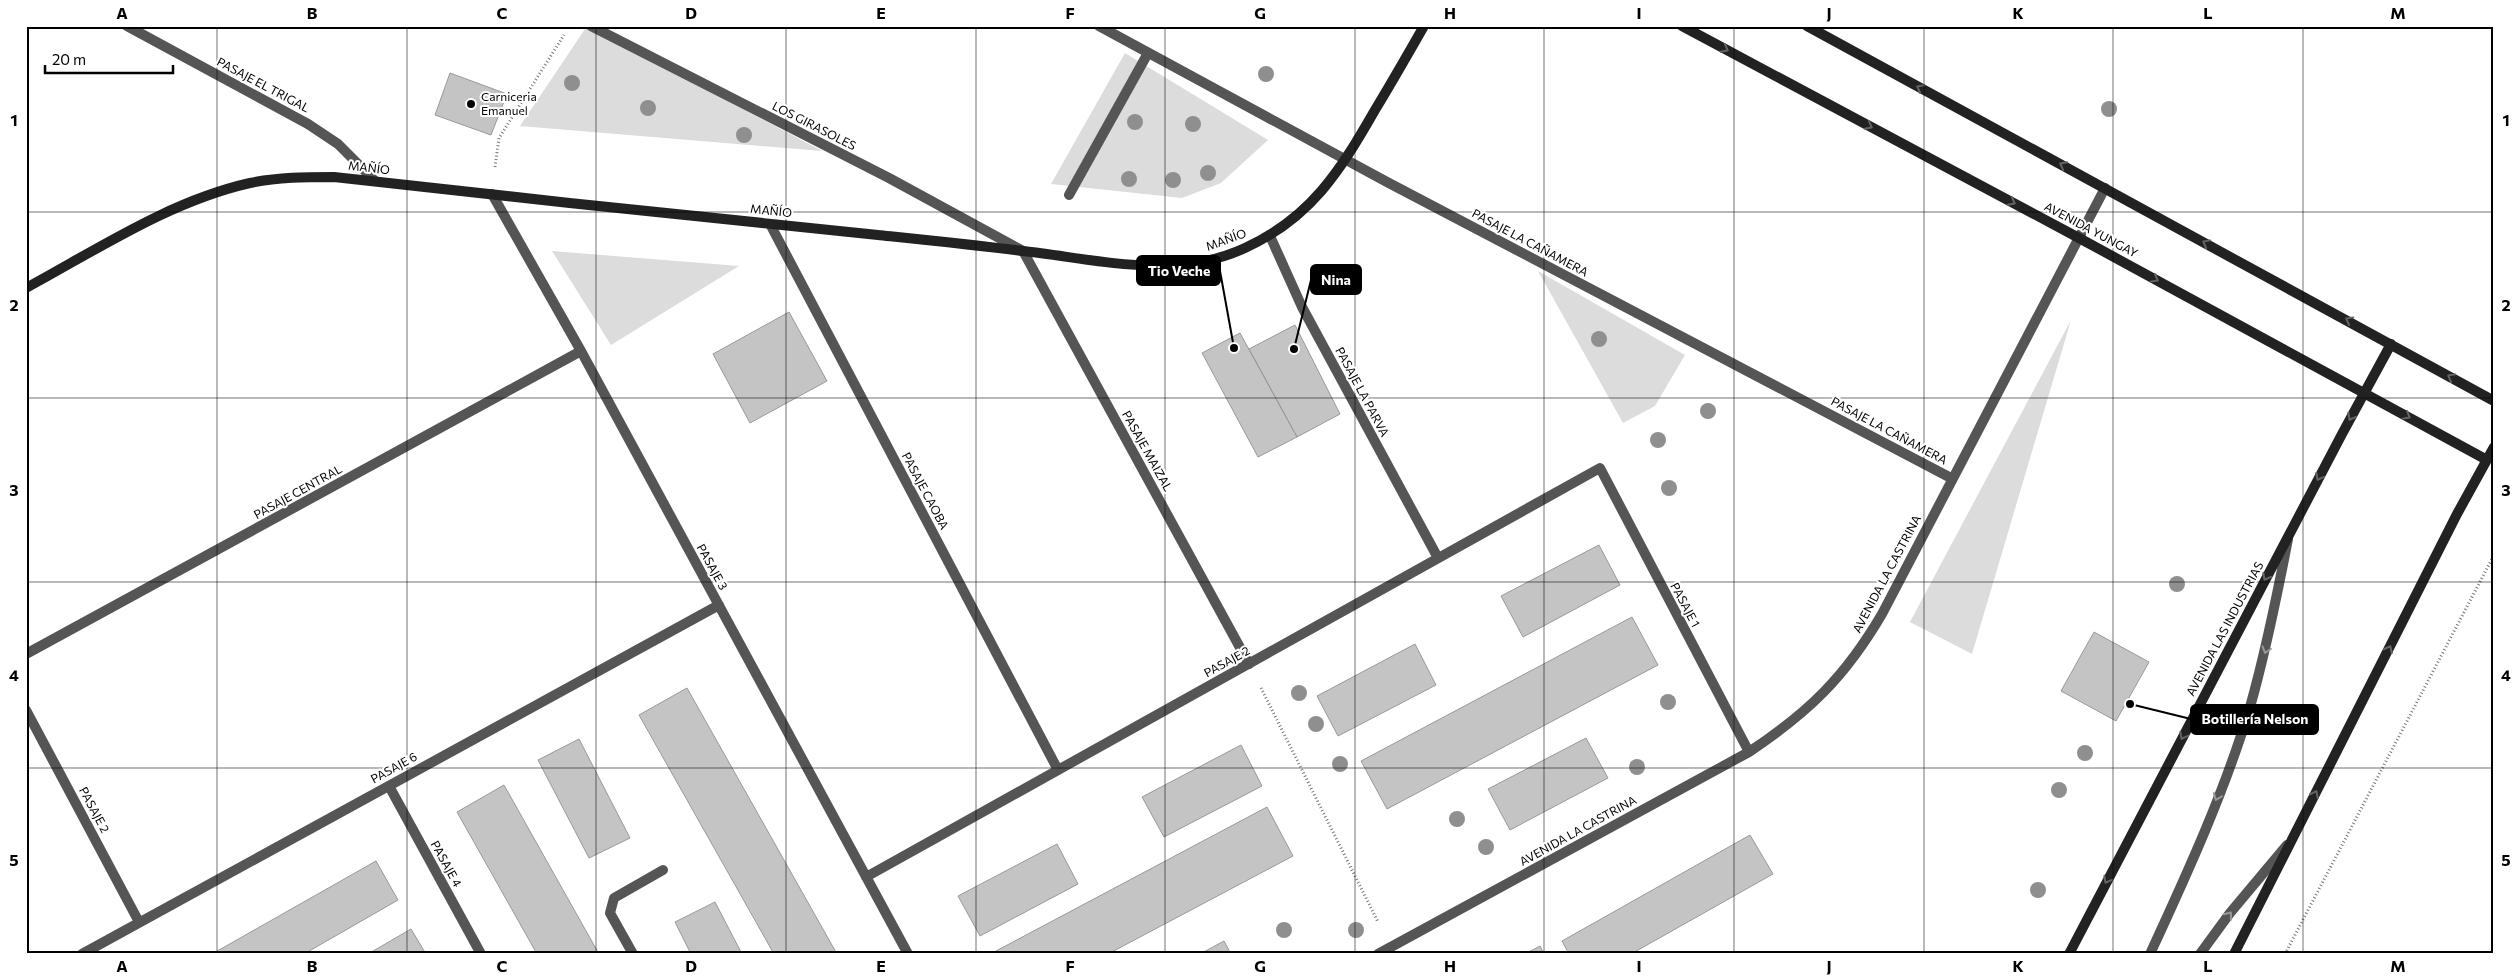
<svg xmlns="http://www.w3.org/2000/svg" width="2520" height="980" font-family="Commissioner,sans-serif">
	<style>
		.green { fill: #dcdcdc }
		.building { fill: #c4c4c4; stroke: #999 }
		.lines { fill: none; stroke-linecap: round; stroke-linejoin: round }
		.path { stroke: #777; stroke-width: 3; stroke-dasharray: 1 2.5; stroke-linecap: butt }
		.lane { stroke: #555; stroke-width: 10 }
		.street { stroke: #555; stroke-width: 10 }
		.secondary { stroke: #222; stroke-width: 10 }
		.tree { fill: #8f8f8f }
		.oneway { stroke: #646464 }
		.oneway2 { stroke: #999 }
		.grid { fill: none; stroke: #000; stroke-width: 1; stroke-opacity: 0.55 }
		.poi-dot { fill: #000; stroke: #fff; stroke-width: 2 }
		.labels { text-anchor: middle; stroke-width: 4; stroke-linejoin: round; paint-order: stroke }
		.street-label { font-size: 12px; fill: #000; stroke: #fff }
		.poi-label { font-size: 12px; fill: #000; stroke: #fff; text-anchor: start }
		.leader { fill: none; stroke: #000; stroke-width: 2 }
		.callout-dot { fill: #000; stroke: #fff; stroke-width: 2 }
		.callout { fill: #000; stroke: #000; stroke-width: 2 }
		.callout-label { font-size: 14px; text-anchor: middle; font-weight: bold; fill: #fff }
		.neatline { fill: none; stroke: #000; stroke-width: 2 }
		.grid-label { font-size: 16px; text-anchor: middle; font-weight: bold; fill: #000 }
	</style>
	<rect width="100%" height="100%" fill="#fff"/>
	<path class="green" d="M 587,26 L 822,151 L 520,126 Z
		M 1125,53 L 1268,140 L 1221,183 L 1182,198 L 1051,184 Z
		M 552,251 L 739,266 L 611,345 Z
		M 1538,271 L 1685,355 L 1655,406 L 1623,423 Z
		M 2071,320 L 1972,654 L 1910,622 Z"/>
	<path class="building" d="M 450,73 L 507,94 L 491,135 L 435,115 Z
		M 789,312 L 827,381 L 750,423 L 713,354 Z
		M 1295,325 L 1340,414 L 1297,437 L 1249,349 Z
		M 1240,333 L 1297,437 L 1258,457 L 1202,353 Z
		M 1599,545 L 1620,585 L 1523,637 L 1501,596 Z
		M 1632,617 L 1658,665 L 1387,809 L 1361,761 Z
		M 2094,632 L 2149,662 L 2116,721 L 2061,691 Z
		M 1415,644 L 1436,685 L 1338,736 L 1317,696 Z
		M 687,688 L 837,954 L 774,954 L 639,715 Z
		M 1586,738 L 1608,778 L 1510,830 L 1488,789 Z
		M 579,739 L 630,838 L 589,858 L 538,760 Z
		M 1241,745 L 1262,786 L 1164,837 L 1142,797 Z
		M 504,785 L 599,954 L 537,954 L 457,812 Z
		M 1267,807 L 1293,856 L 1108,954 L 997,954 L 996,951 Z
		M 1750,835 L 1773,874 L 1631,954 L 1569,954 L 1562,941 Z
		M 1057,844 L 1078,884 L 980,936 L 958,896 Z
		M 376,861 L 398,900 L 304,954 L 212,954 Z
		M 715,902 L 742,954 L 691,954 L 675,922 Z
		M 411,929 L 426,954 L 368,954 Z
		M 1224,941 L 1231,954 L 1200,954 Z
		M 1540,946 L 1544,954 L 1525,954 Z"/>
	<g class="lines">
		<path class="path" d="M 495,167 L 499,138 L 564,35
			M 1261,688 L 1378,922
			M 2285,954 L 2494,555"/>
		<path class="lane" d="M 633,954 L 610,913 L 614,898 L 663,870
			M 2150,954 C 2187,874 2225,791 2250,707 C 2266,651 2277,596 2288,539
			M 2200,954 L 2230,913 L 2287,845"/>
		<path class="street" d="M 127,26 L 308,124 L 338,144 L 375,181
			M 591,26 L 889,178 L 1023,251 L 1249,664
			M 1099,26 L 1387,182 L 1951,478
			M 492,194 L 581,351 L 908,954
			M 1069,195 L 1148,53
			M 770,224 L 1058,770
			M 1270,236 L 1302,307 L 1438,558
			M 26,654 L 581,351
			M 26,710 L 139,922
			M 389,786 L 481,954
			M 866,877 L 1600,468 L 1749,752
			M 82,954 L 719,605
			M 1378,954 L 1749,752 C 1809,712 1845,677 1882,614 L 2105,188"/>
		<path class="secondary" d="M 1682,26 L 2079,238 L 2487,460
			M 1807,26 L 2494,401
			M 26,288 C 98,249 170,201 250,183 C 278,177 306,177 334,177 C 515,198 697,216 878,235 C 926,240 975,245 1023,251 C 1096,259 1174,281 1245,248 C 1311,218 1340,171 1375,110 C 1392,82 1408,54 1424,26
			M 2069,954 L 2342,434 L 2391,344
			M 2234,954 L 2457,514 L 2494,447"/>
	</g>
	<g class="tree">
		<circle cx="1266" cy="74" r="8"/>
		<circle cx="572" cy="83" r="8"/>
		<circle cx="648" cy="108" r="8"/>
		<circle cx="2109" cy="109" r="8"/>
		<circle cx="1135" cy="122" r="8"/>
		<circle cx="1193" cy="124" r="8"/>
		<circle cx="744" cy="135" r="8"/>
		<circle cx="1208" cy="173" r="8"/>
		<circle cx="1129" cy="179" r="8"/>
		<circle cx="1173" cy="180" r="8"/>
		<circle cx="1599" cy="339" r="8"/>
		<circle cx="1708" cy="411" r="8"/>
		<circle cx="1658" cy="440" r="8"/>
		<circle cx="1669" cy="488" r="8"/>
		<circle cx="2177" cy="584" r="8"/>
		<circle cx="1299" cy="693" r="8"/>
		<circle cx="1668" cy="702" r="8"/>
		<circle cx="1316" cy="724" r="8"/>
		<circle cx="2085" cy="753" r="8"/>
		<circle cx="1340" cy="764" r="8"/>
		<circle cx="1637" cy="767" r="8"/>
		<circle cx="2059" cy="790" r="8"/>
		<circle cx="1457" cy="819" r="8"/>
		<circle cx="1486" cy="847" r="8"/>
		<circle cx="2038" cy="890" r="8"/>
		<circle cx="1284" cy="930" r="8"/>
		<circle cx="1356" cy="930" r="8"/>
	</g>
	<defs><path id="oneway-chevron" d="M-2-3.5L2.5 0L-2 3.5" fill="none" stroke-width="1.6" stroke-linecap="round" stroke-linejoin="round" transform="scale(1.25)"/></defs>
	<g class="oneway">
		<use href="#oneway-chevron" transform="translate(1725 49) rotate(28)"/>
		<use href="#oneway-chevron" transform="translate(1920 88) rotate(-152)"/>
		<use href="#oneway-chevron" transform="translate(1869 126) rotate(28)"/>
		<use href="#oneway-chevron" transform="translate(2063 165) rotate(-152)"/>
		<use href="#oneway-chevron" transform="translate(2012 202) rotate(28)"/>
		<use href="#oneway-chevron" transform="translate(2206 243) rotate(-151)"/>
		<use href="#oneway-chevron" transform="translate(2155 279) rotate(29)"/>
		<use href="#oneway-chevron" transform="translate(2349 320) rotate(-151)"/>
		<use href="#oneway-chevron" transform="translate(2451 377) rotate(-151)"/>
		<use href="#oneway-chevron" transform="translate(2407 416) rotate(29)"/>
		<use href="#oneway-chevron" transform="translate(2351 417) rotate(119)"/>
		<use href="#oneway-chevron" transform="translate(2319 477) rotate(118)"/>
		<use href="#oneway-chevron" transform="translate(2266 577) rotate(118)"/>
		<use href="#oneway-chevron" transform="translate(2389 649) rotate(-63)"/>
		<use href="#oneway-chevron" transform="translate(2183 736) rotate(118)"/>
		<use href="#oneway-chevron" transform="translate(2315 794) rotate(-63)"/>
		<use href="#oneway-chevron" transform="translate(2107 880) rotate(118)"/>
	</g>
	<g class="oneway2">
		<use href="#oneway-chevron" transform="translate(2266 650) rotate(106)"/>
		<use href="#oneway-chevron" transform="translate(2217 797) rotate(111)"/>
		<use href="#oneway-chevron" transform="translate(2229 915) rotate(-52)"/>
	</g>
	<path class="grid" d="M 217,26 L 217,954M 407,26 L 407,954M 596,26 L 596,954M 786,26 L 786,954M 976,26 L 976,954M 1165,26 L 1165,954M 1355,26 L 1355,954M 1544,26 L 1544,954M 1734,26 L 1734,954M 1924,26 L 1924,954M 2113,26 L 2113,954M 2303,26 L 2303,954M 26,212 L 2494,212M 26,398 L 2494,398M 26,582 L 2494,582M 26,768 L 2494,768"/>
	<circle class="poi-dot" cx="471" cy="104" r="5"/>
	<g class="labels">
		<g class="street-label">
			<text transform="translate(263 85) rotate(28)" y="4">PASAJE EL TRIGAL</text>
			<text transform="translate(814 126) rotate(27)" y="4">LOS GIRASOLES</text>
			<text transform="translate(369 168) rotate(7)" y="4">MAÑÍO</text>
			<text transform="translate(771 211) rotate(6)" y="4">MAÑÍO</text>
			<text transform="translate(2091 230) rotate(28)" y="4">AVENIDA YUNGAY</text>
			<text transform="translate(1226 240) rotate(-20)" y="4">MAÑÍO</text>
			<text transform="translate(1530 243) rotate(28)" y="4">PASAJE LA CAÑAMERA</text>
			<text transform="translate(1362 392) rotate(62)" y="4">PASAJE LA PARVA</text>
			<text transform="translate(1889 431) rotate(28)" y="4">PASAJE LA CAÑAMERA</text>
			<text transform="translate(1147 451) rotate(61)" y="4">PASAJE MAIZAL</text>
			<text transform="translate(925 491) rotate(62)" y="4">PASAJE CAOBA</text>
			<text transform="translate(298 492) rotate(-29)" y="4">PASAJE CENTRAL</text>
			<text transform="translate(712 567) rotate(61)" y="4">PASAJE 3</text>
			<text transform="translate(1887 574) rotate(-62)" y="4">AVENIDA LA CASTRINA</text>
			<text transform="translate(1685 605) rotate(62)" y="4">PASAJE 1</text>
			<text transform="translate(2225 629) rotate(-62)" y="4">AVENIDA LAS INDUSTRIAS</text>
			<text transform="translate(1227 662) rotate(-29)" y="4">PASAJE 2</text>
			<text transform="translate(394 768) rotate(-29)" y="4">PASAJE 6</text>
			<text transform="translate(94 810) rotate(62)" y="4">PASAJE 2</text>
			<text transform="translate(1578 831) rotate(-29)" y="4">AVENIDA LA CASTRINA</text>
			<text transform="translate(446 864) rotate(61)" y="4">PASAJE 4</text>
		</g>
		<g class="poi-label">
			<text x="481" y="101">Carniceria<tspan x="481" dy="14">Emanuel</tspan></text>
		</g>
	</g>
	<path class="leader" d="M1234 348L1220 271M1294 349L1311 280M2130 704L2191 719"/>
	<g class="callout-dot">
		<circle cx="1234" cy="348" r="5"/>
		<circle cx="1294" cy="349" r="5"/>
		<circle cx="2130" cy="704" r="5"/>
	</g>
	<g class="callout">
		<rect x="1137" y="256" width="83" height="29" rx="5"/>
		<rect x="1311" y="265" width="50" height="29" rx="5"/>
		<rect x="2191" y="705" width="127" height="29" rx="5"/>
	</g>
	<g class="callout-label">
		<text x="1179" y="276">Tio Veche</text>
		<text x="1336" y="285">Nina</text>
		<text x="2255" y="724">Botillería Nelson</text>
	</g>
	<rect width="2520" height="980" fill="none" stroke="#ffffff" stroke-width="55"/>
	<path d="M45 65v8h128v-8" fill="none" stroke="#000000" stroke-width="2.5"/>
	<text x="52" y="65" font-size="15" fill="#000000" stroke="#ffffff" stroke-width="4" paint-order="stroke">20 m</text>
	<rect x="28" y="28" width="2464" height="924" class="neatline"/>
	<g class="grid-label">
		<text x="122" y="19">A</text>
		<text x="312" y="19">B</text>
		<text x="502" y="19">C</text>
		<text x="691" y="19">D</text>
		<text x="881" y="19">E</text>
		<text x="1070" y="19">F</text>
		<text x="1260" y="19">G</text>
		<text x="1450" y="19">H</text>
		<text x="1639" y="19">I</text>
		<text x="1829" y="19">J</text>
		<text x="2018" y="19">K</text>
		<text x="2208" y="19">L</text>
		<text x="2398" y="19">M</text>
		<text x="14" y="126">1</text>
		<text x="2506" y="126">1</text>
		<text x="14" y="311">2</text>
		<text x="2506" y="311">2</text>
		<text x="14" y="496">3</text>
		<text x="2506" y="496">3</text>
		<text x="14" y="681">4</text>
		<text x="2506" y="681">4</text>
		<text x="14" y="866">5</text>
		<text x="2506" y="866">5</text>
		<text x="122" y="972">A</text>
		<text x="312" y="972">B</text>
		<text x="502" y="972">C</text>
		<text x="691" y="972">D</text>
		<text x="881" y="972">E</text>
		<text x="1070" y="972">F</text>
		<text x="1260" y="972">G</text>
		<text x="1450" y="972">H</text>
		<text x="1639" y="972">I</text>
		<text x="1829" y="972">J</text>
		<text x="2018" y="972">K</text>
		<text x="2208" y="972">L</text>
		<text x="2398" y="972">M</text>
	</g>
</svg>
